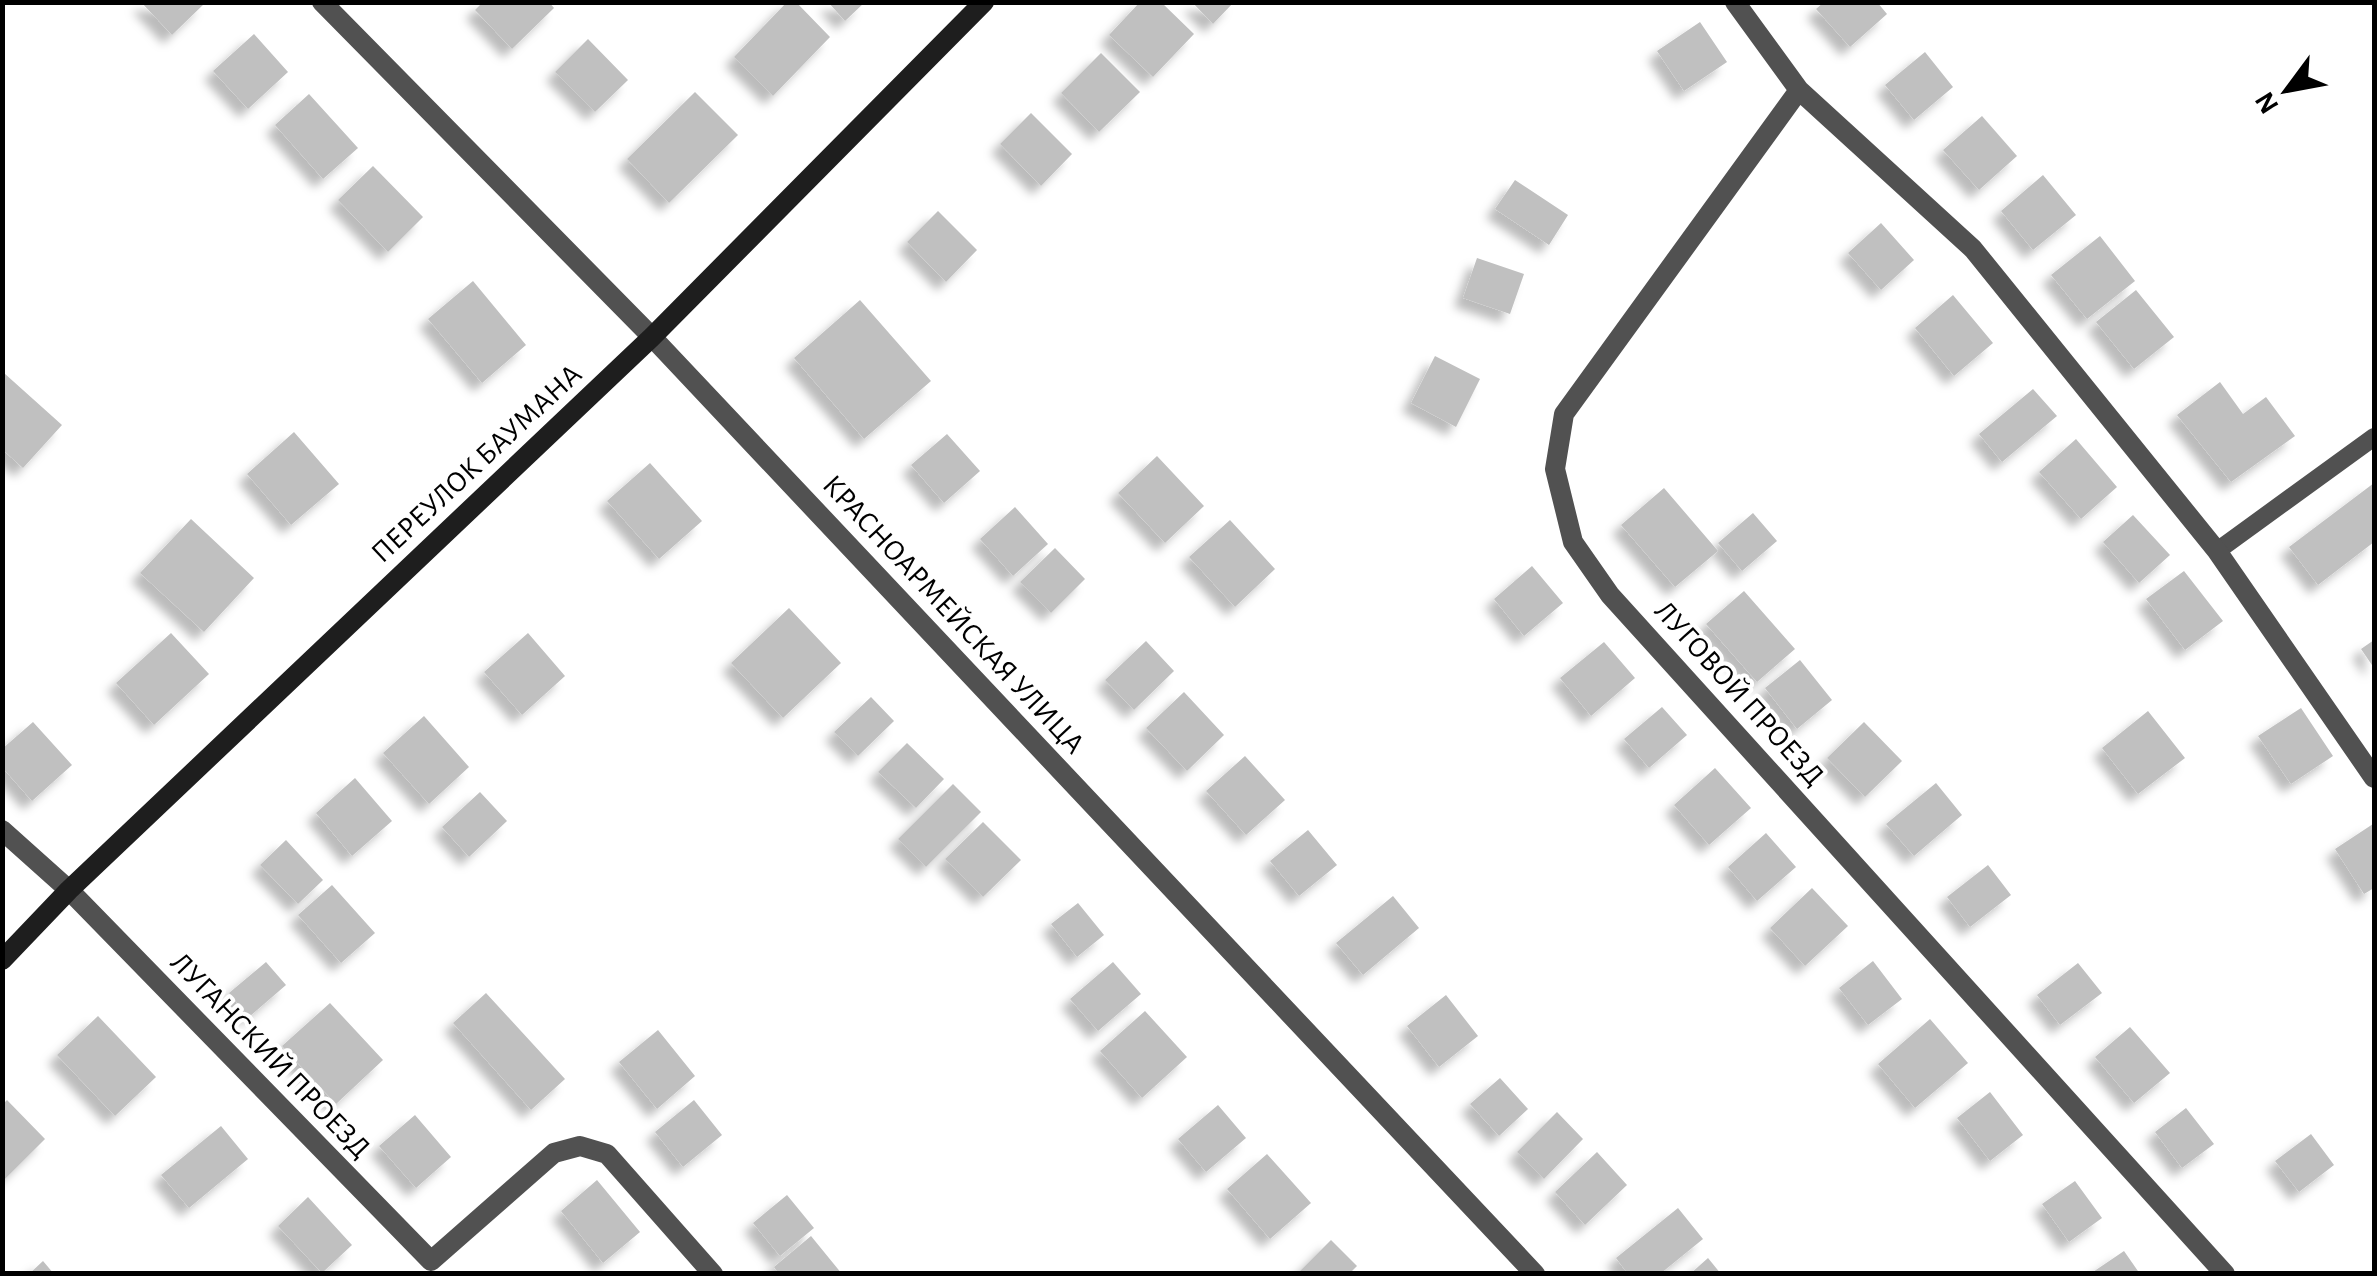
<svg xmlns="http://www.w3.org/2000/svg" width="2377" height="1276" font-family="'Alegreya Sans',sans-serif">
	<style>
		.building { fill: #c0c0c0; filter: url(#shadow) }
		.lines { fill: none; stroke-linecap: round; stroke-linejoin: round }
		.lane { stroke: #515151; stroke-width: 18 }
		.street { stroke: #515151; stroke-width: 20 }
		.secondary { stroke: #1e1e1e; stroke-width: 20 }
		.labels { text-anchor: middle; stroke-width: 8; stroke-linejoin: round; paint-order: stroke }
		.street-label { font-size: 30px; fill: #000; stroke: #fff }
	</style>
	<defs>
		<filter id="shadow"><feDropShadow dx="-9" dy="9" stdDeviation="5" flood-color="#0004"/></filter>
	</defs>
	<rect width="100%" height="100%" fill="#fff"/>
	<path class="building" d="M 141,2 L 206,2 L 172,35 Z
		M 483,2 L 549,2 L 554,8 L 512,49 L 475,10 Z
		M 787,2 L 796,2 L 830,37 L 773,96 L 734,57 Z
		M 828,2 L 865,2 L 845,21 Z
		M 1140,2 L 1161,2 L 1194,34 L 1153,77 L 1109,35 Z
		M 1192,2 L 1234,2 L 1213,24 Z
		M 1824,2 L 1877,2 L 1887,14 L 1850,47 L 1816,9 Z
		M 1700,22 L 1727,62 L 1684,91 L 1657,51 Z
		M 254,34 L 288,72 L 248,109 L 213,71 Z
		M 588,39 L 628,80 L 595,112 L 555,72 Z
		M 1925,52 L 1953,87 L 1914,120 L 1885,85 Z
		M 1101,53 L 1140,92 L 1099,132 L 1061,93 Z
		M 695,92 L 738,135 L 669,203 L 627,159 Z
		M 309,94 L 358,148 L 323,179 L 275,125 Z
		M 1031,113 L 1072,154 L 1041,186 L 1000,144 Z
		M 1982,116 L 2017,156 L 1979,190 L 1943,150 Z
		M 373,166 L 423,217 L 388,252 L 338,200 Z
		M 2043,175 L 2076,215 L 2033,250 L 2001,211 Z
		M 1515,180 L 1568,215 L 1549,245 L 1495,209 Z
		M 938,211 L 977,250 L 946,282 L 907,242 Z
		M 1881,223 L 1914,260 L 1881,290 L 1848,253 Z
		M 2100,236 L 2135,281 L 2087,319 L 2051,275 Z
		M 1477,258 L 1524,274 L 1510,314 L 1463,298 Z
		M 473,281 L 526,345 L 482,383 L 428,319 Z
		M 2136,290 L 2174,337 L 2134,369 L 2096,322 Z
		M 1953,295 L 1993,343 L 1954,376 L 1915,328 Z
		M 860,300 L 931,381 L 864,439 L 794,358 Z
		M 1435,356 L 1480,379 L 1456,427 L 1411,403 Z
		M 4,373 L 62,425 L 23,468 L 2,449 Z
		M 2220,382 L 2243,414 L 2266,397 L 2295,436 L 2231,482 L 2177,415 Z
		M 2033,389 L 2057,416 L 2002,462 L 1979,434 Z
		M 294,432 L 339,484 L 291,525 L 247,474 Z
		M 947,434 L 980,471 L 944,503 L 911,465 Z
		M 2076,439 L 2117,487 L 2081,519 L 2039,472 Z
		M 1157,456 L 1204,506 L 1165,543 L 1118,493 Z
		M 650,463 L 702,521 L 659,559 L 607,501 Z
		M 2374,483 L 2374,542 L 2318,585 L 2289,547 Z
		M 1664,488 L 1718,551 L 1675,587 L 1621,525 Z
		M 1015,507 L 1048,544 L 1013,576 L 980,539 Z
		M 1753,513 L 1777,541 L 1742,571 L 1718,543 Z
		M 2133,515 L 2170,555 L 2139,583 L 2103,542 Z
		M 191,519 L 254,578 L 204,632 L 140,573 Z
		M 1230,520 L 1275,569 L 1235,607 L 1189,557 Z
		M 1055,548 L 1085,579 L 1051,613 L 1020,582 Z
		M 1532,566 L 1563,603 L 1524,636 L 1494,599 Z
		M 2184,571 L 2223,621 L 2185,650 L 2146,599 Z
		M 1744,591 L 1795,649 L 1757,682 L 1706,624 Z
		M 789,608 L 841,663 L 783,718 L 731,663 Z
		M 171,633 L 209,674 L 154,725 L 116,683 Z
		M 528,633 L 565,676 L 522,715 L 484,672 Z
		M 2374,640 L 2374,668 L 2361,649 Z
		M 1146,641 L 1174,671 L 1134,710 L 1105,680 Z
		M 1604,642 L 1635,678 L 1591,716 L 1560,678 Z
		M 1800,660 L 1832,700 L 1797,729 L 1765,688 Z
		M 1184,692 L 1224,735 L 1187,771 L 1146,728 Z
		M 871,697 L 894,721 L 858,756 L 834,732 Z
		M 1662,707 L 1687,735 L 1649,768 L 1624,739 Z
		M 2301,708 L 2333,756 L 2291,784 L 2258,736 Z
		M 2148,711 L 2185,758 L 2138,794 L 2102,748 Z
		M 424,716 L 469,767 L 429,804 L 383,753 Z
		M 33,722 L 72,765 L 32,801 L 2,767 L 2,749 Z
		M 1864,722 L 1902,761 L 1865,797 L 1827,758 Z
		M 907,743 L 944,779 L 916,808 L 878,772 Z
		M 1245,756 L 1285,800 L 1246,835 L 1206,791 Z
		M 1715,768 L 1751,808 L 1709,845 L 1674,805 Z
		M 355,778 L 392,821 L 352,856 L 316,813 Z
		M 1936,783 L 1962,815 L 1914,856 L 1886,824 Z
		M 953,784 L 981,812 L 926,867 L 898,839 Z
		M 480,792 L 507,821 L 469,857 L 442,827 Z
		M 983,822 L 1021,860 L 983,897 L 945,859 Z
		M 2373,824 L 2374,888 L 2364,894 L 2335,849 Z
		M 1308,830 L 1337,865 L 1299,896 L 1270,861 Z
		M 1766,833 L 1796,867 L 1757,901 L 1728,867 Z
		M 286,840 L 323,880 L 298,904 L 260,865 Z
		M 1988,865 L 2011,895 L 1970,927 L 1947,897 Z
		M 332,885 L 375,933 L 341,963 L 298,915 Z
		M 1812,888 L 1848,926 L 1805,966 L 1770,928 Z
		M 1393,896 L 1419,928 L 1363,975 L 1336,943 Z
		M 1078,903 L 1104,935 L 1077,957 L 1051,924 Z
		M 1873,961 L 1902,999 L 1868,1025 L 1839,988 Z
		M 266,962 L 286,985 L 249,1017 L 229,993 Z
		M 1113,962 L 1141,994 L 1098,1031 L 1070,999 Z
		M 2078,963 L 2102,993 L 2060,1025 L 2037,995 Z
		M 486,993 L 565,1079 L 531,1110 L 453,1023 Z
		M 1446,995 L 1478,1036 L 1439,1067 L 1407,1026 Z
		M 330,1003 L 383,1060 L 336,1104 L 282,1046 Z
		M 1145,1011 L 1187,1057 L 1142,1098 L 1100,1051 Z
		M 98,1016 L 156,1077 L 115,1116 L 57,1055 Z
		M 1930,1019 L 1968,1063 L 1915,1108 L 1878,1064 Z
		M 2130,1027 L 2170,1073 L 2134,1103 L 2095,1057 Z
		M 658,1030 L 695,1076 L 657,1109 L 619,1062 Z
		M 1500,1078 L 1528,1109 L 1499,1136 L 1470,1104 Z
		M 1990,1092 L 2023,1135 L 1990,1161 L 1957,1118 Z
		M 7,1100 L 45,1139 L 2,1182 L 2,1105 Z
		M 694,1100 L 722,1135 L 683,1167 L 655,1132 Z
		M 1218,1105 L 1246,1138 L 1206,1172 L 1178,1139 Z
		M 2186,1108 L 2214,1144 L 2182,1168 L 2155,1132 Z
		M 1557,1112 L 1583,1139 L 1544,1179 L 1517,1152 Z
		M 415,1115 L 451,1157 L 416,1188 L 379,1146 Z
		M 221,1126 L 248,1159 L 189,1208 L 161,1175 Z
		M 2311,1134 L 2334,1165 L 2299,1192 L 2275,1161 Z
		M 1597,1152 L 1627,1185 L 1585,1225 L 1555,1192 Z
		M 1267,1154 L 1311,1203 L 1270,1239 L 1227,1189 Z
		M 597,1180 L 640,1232 L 603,1263 L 561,1211 Z
		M 2075,1181 L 2102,1218 L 2069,1242 L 2042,1204 Z
		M 787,1195 L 814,1228 L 780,1256 L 753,1223 Z
		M 308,1197 L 352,1245 L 322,1273 L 278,1226 Z
		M 1678,1208 L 1703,1239 L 1660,1274 L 1628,1274 L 1616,1258 Z
		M 811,1236 L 842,1274 L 779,1274 L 774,1267 Z
		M 1331,1240 L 1357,1266 L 1349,1274 L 1297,1274 Z
		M 2124,1251 L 2140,1274 L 2090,1274 Z
		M 1708,1258 L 1721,1274 L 1690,1274 Z
		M 43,1261 L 54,1274 L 29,1274 Z"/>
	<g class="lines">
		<path class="lane" d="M 2217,551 L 2374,437"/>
		<path class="street" d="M 322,2 L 652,337 L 1535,1274
			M 1735,2 L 1799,90 L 1564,414 L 1555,469 L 1573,542 L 1610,595 L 2225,1274
			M 1799,90 L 1973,249 L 2217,551 L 2374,778
			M 2,830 L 69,890 L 431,1261 L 554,1153 L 580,1146 L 607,1154 L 713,1274"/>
		<path class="secondary" d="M 2,960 L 69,890 L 652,337 L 984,2"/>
	</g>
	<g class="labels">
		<g class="street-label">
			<text transform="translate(476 463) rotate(-43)" y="10">ПЕРЕУЛОК БАУМАНА</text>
			<text transform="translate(954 614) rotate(47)" y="10">КРАСНОАРМЕЙСКАЯ УЛИЦА</text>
			<text transform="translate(1740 693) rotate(48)" y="10">ЛУГОВОЙ ПРОЕЗД</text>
			<text transform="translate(271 1055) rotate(46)" y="10">ЛУГАНСКИЙ ПРОЕЗД</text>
		</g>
	</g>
	<rect width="2377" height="1276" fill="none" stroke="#000000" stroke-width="10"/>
	<g transform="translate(2287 90) rotate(238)" stroke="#ffffff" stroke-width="8" paint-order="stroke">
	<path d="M0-8L18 38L0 25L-18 38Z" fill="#000000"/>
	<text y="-15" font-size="28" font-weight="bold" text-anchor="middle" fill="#000000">N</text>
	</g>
</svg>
